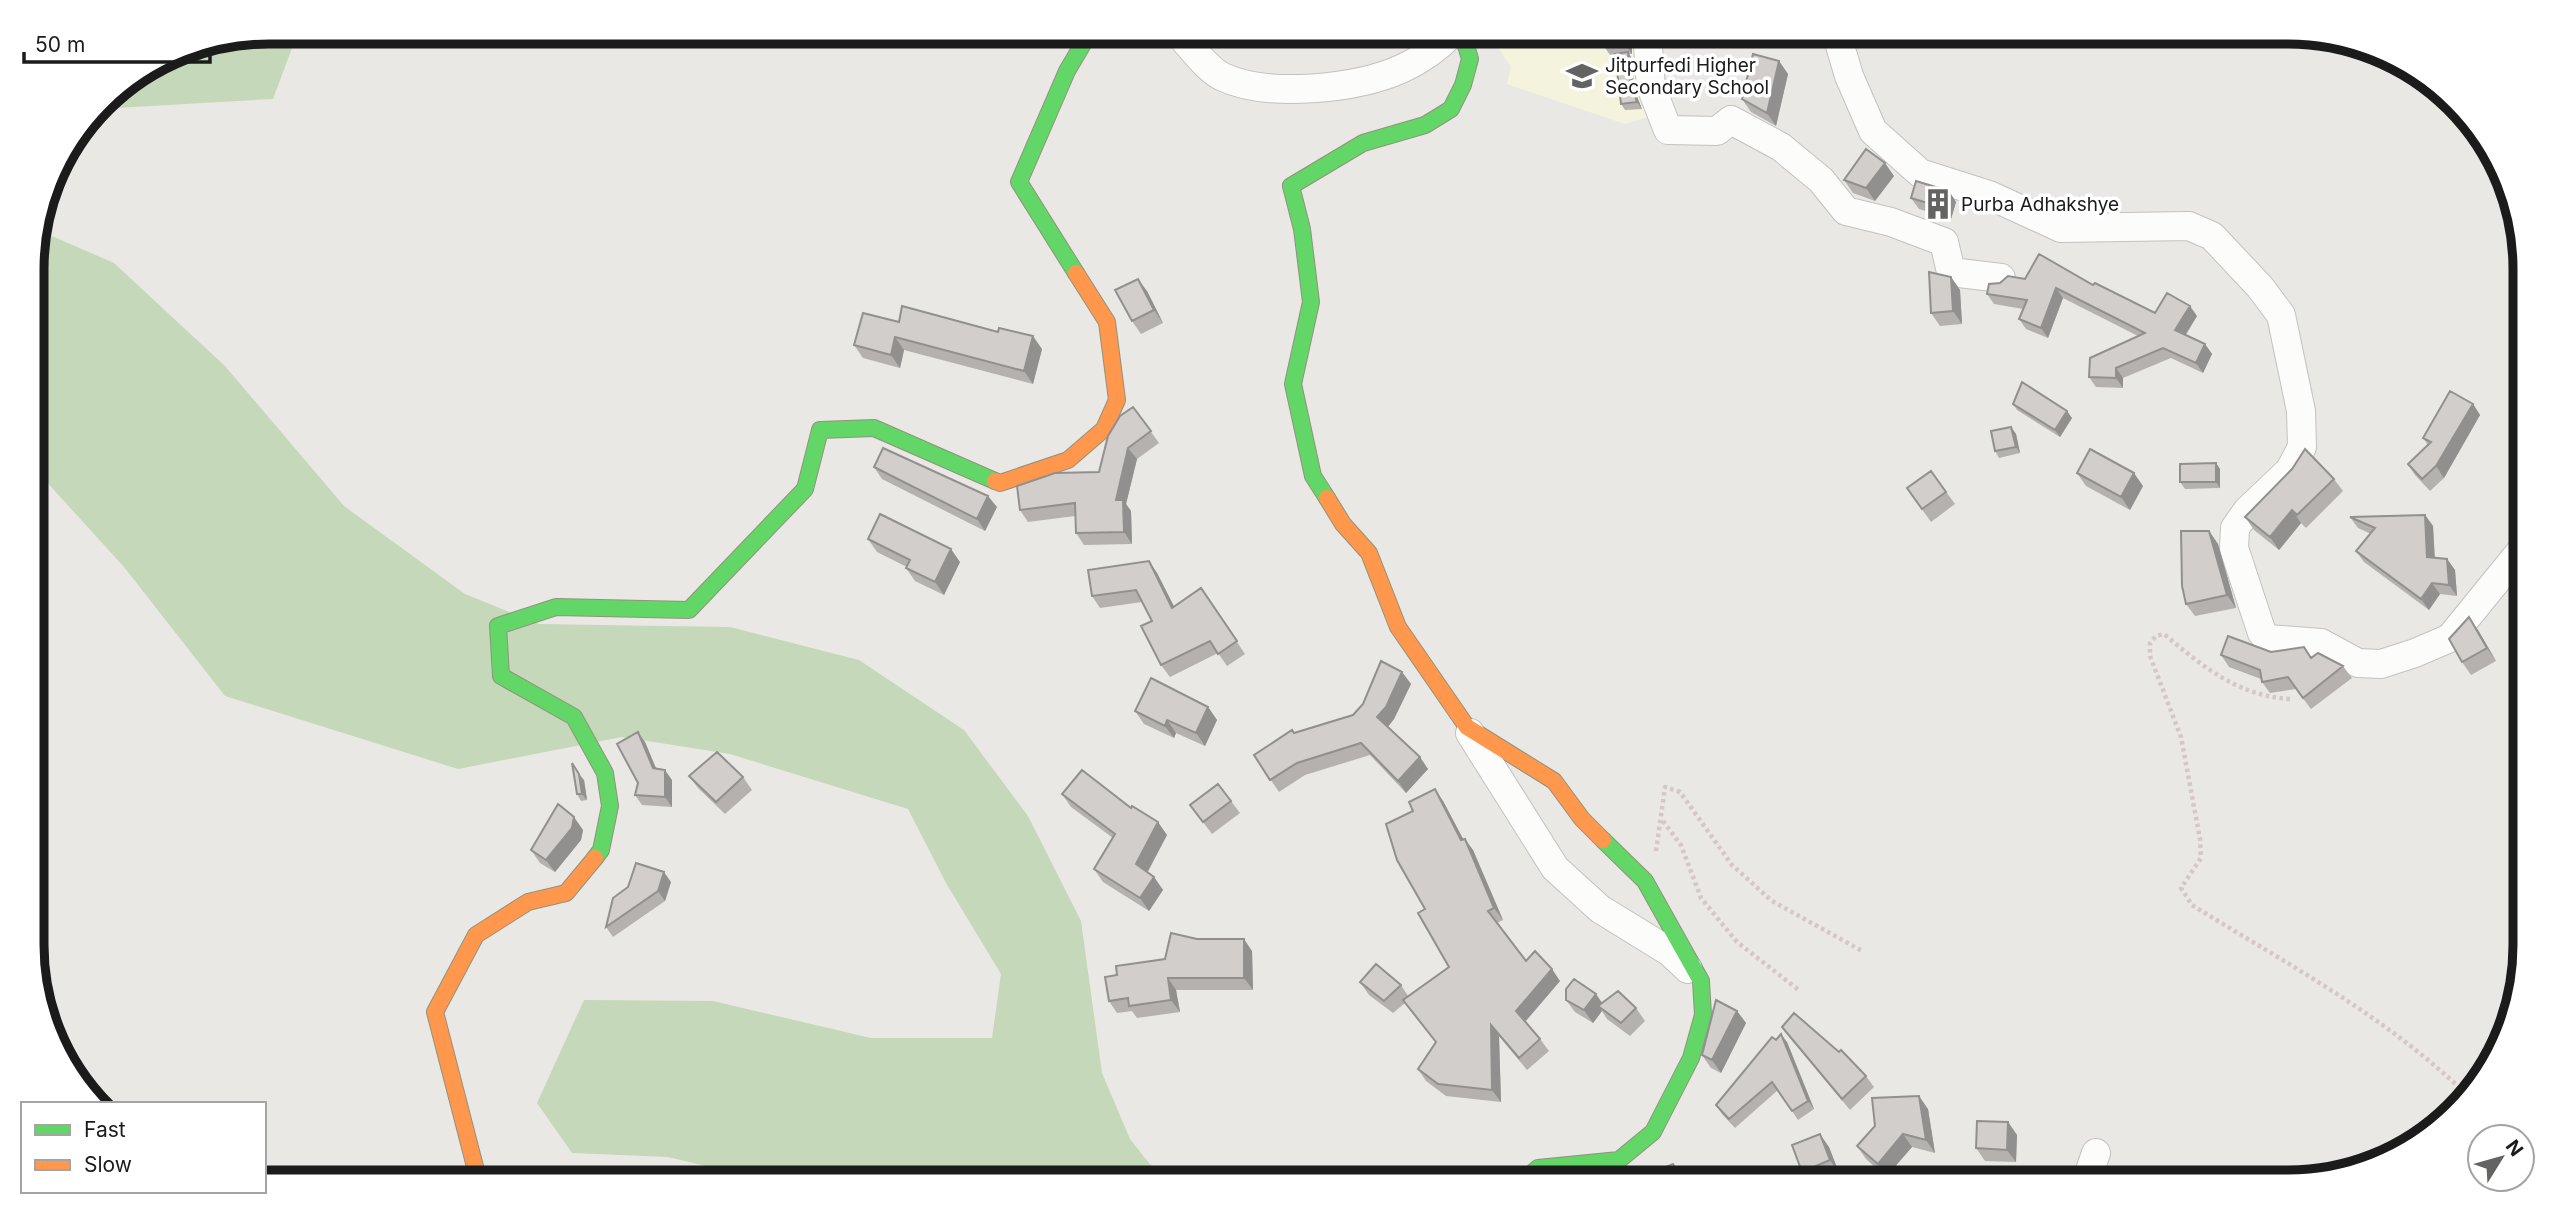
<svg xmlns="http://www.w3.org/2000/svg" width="2557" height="1214" font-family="Inter,sans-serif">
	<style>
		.education { fill: #f4f4de }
		.forest { fill: #c5d8ba }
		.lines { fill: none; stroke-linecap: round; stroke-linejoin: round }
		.street-casing { stroke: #c2c2c0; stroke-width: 30 }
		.fast-casing { stroke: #91927d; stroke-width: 18 }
		.slow-casing { stroke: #91927d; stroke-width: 18 }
		.path { stroke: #d4c7c5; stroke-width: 4.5; stroke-dasharray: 3.5 3.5; stroke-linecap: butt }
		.street { stroke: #fcfcfb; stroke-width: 28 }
		.fast { stroke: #63d668; stroke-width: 16 }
		.slow { stroke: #ff974d; stroke-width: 16 }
		.wall { fill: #b4b1af }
		.shaded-wall { fill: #92908e }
		.building { fill: #d1cecb; stroke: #92908e; stroke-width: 2 }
		.labels { text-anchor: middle; stroke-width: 7; stroke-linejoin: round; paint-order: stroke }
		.poi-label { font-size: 19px; fill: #1b1b1b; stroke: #fff; text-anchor: start }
		.rim { fill: none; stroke: #1b1b1b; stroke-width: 9 }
	</style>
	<rect width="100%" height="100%" fill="#eae8e4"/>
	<path class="education" d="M 1488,32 L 1649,32 L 1658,114 L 1625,124 L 1507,84 L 1511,67 Z"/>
	<path class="forest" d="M 269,32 L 298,32 L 273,99 L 98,109 L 112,91 L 179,49 Z
		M 38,230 L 114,263 L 225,366 L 344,506 L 465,594 L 539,624 L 730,627 L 859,660 L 964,730 L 1028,816 L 1081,921 L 1102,1073 L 1130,1139 L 1164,1182 L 773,1182 L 668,1157 L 572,1153 L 537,1103 L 584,1000 L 713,1001 L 871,1038 L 992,1038 L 1001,974 L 946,883 L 908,809 L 730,754 L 622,737 L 458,769 L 225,696 L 124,567 L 33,467 L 32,253 Z"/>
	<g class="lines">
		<defs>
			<path id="street" d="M 1177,32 C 1190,45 1206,69 1223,77 C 1268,98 1356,89 1401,69 C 1421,60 1438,48 1453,32
				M 1647,32 L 1651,87 L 1668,130 L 1717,131 L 1731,120 L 1781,147 L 1821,180 L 1846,211 L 1891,222 L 1944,242 L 1951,272 L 2001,278
				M 1836,32 L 1849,76 L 1873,131 L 1920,173 L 1989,195 L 2061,228 L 2189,226 L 2212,236 L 2260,287 L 2281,315 L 2301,411 L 2302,447 L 2290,470 L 2247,511 L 2235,528 L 2234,548 L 2262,633 L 2268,639 L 2321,643 L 2358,663 L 2381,664 L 2415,653 L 2450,638 L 2524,547
				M 1470,733 L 1555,868 L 1600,909 L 1670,952 L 1688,969
				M 2086,1182 L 2096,1153"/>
			<path id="fast" d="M 1076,273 L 1019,182 L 1067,71 L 1090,32
				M 1327,498 L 1313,476 L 1293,384 L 1311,302 L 1302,229 L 1291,186 L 1363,143 L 1425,125 L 1451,109 L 1463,85 L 1470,59 L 1462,32
				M 595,858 L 601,850 L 610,806 L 605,773 L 574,717 L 501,676 L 498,626 L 556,607 L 689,610 L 805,489 L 820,430 L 874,428 L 995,481
				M 1522,1182 L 1538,1168 L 1619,1160 L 1653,1132 L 1691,1058 L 1703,1015 L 1701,981 L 1645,881 L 1603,840"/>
			<path id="slow" d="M 995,481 L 1000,483 L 1068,460 L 1104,429 L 1117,400 L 1107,322 L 1076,273
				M 1327,498 L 1343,524 L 1369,553 L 1398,627 L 1467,727 L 1554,781 L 1582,819 L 1603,840
				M 479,1182 L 435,1012 L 476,935 L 528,902 L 566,893 L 595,858"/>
		</defs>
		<use href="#street" class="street-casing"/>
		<use href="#fast" class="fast-casing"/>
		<use href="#slow" class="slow-casing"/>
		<path class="path" d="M 2290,699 C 2238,696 2202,666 2164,634 L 2156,636 L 2150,643 L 2150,656 L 2181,737 L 2200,839 L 2201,858 L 2181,888 L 2192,905 C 2287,964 2389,1018 2469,1097
			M 1663,821 L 1681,845 L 1701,898 L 1737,942 L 1800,991
			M 1656,851 L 1665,787 L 1680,792 L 1732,865 L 1772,901 L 1864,952"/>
		<use href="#street" class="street"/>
		<use href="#fast" class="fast"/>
		<use href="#slow" class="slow"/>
	</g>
	<path class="wall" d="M 1306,32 L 1332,32 L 1316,44 Z
		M 1632,32 L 1632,54 L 1629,54 L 1632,59 L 1634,89 L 1642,109 L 1625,110 L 1621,104 L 1615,55 L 1610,55 L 1601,42 Z
		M 1779,61 L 1788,74 L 1776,126 L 1751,112 L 1742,99 Z
		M 1894,176 L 1875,201 L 1853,193 L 1844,180 Z
		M 1949,191 L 1956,202 L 1951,219 L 1919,209 L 1911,198 Z
		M 1951,277 L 1960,290 L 1962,324 L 1940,326 L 1931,313 Z
		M 2025,279 L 2093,285 L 2155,313 L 2197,316 L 2186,335 L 2205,344 L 2212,354 L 2203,373 L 2171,358 L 2123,378 L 2123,388 L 2096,387 L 2089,377 L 2138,336 L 2063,298 L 2048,338 L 2026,329 L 2019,319 L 2023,309 L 1994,304 L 1987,294 L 2000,283 Z
		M 1147,291 L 1163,323 L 1141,334 L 1132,321 Z
		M 899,322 L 1042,349 L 1033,384 L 904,350 L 900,368 L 863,358 L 854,345 Z
		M 2013,404 L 2072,418 L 2060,437 L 2017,410 Z
		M 2473,404 L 2480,415 L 2444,478 L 2430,491 L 2415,475 L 2408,464 L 2428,445 L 2423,438 Z
		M 1133,407 L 1159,443 L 1137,459 L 1126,504 L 1131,511 L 1132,544 L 1084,545 L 1076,533 L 1075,516 L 1028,522 L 1020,510 L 1099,472 Z
		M 2011,427 L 2016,434 L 2020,453 L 1999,458 L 1995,451 Z
		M 2216,463 L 2220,469 L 2220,488 L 2185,489 L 2180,482 Z
		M 874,467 L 997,507 L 985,531 L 882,479 Z
		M 1931,471 L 1955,504 L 1931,522 L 1907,488 Z
		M 2077,473 L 2143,486 L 2130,510 L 2086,486 Z
		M 2334,479 L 2343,491 L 2306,528 L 2301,523 L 2279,550 L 2254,530 L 2245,517 Z
		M 2425,515 L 2433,526 L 2435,557 L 2447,559 L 2455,570 L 2457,596 L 2440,594 L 2429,610 L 2364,562 L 2356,551 L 2371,534 L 2358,528 L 2350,517 Z
		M 2209,531 L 2218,544 L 2236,608 L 2195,616 L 2186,604 Z
		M 868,539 L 960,562 L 944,595 L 915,581 L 906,568 L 907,567 L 877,552 Z
		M 1149,561 L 1157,573 L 1174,607 L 1201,588 L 1245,654 L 1227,666 L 1218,653 L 1170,677 L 1161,665 L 1152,621 L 1142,602 L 1100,608 L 1092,596 Z
		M 2478,630 L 2496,661 L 2471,675 L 2462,662 Z
		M 2271,652 L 2311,658 L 2343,666 L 2352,678 L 2311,709 L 2296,689 L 2270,693 L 2262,682 L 2261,679 L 2229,667 L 2221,655 Z
		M 1402,672 L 1411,684 L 1394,719 L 1388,727 L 1428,769 L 1406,793 L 1370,755 L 1305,775 L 1279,792 L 1254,755 L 1353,715 Z
		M 1208,707 L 1217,720 L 1205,746 L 1176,733 L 1174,738 L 1144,724 L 1135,711 Z
		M 645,742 L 656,768 L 672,780 L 672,807 L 642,805 L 635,795 Z
		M 689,776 L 743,777 L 752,790 L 725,814 L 698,788 Z
		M 584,780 L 587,800 L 581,801 L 577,794 Z
		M 1218,784 L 1240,813 L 1212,834 L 1190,805 Z
		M 1062,794 L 1167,835 L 1148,872 L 1154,877 L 1163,890 L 1149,911 L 1103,882 L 1094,869 L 1113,838 L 1071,807 Z
		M 1443,801 L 1463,839 L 1473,850 L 1503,920 L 1497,923 L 1526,961 L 1560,981 L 1525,1022 L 1540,1039 L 1549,1051 L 1527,1070 L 1499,1036 L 1501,1102 L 1446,1096 L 1426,1081 L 1418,1069 L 1436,1043 L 1405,1003 L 1393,1013 L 1369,995 L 1360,982 L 1401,985 L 1408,996 L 1449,967 L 1425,909 Z
		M 583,830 L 581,840 L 555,872 L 540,863 L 531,850 Z
		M 671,882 L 665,901 L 613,937 L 606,927 Z
		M 1252,951 L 1253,990 L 1176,990 L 1180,1012 L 1137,1018 L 1132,1011 L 1117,1013 L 1109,1001 L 1105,977 Z
		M 1566,1000 L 1636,1008 L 1645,1021 L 1630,1036 L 1607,1019 L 1602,1011 L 1593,1023 L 1575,1012 Z
		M 1737,1011 L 1746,1023 L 1721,1073 L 1711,1068 L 1702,1055 Z
		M 1782,1027 L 1866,1076 L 1874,1087 L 1850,1110 L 1790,1038 Z
		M 1776,1040 L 1787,1042 L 1814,1109 L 1798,1120 L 1778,1090 L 1735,1128 L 1722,1114 L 1716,1105 Z
		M 1928,1109 L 1935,1153 L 1912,1147 L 1886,1177 L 1866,1159 L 1857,1146 Z
		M 2008,1122 L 2017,1135 L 2016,1162 L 1985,1161 L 1976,1148 Z
		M 1829,1147 L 1839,1173 L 1817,1182 L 1810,1182 L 1802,1172 Z"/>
	<path class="shaded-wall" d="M 1623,32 L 1632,32 L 1632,54 L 1623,41 Z
		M 1628,52 L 1632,59 L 1634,89 L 1642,109 L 1637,102 L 1630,82 Z
		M 1779,61 L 1788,74 L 1776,126 L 1767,113 Z
		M 1885,163 L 1894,176 L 1875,201 L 1866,188 Z
		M 1949,191 L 1956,202 L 1951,219 L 1944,208 Z
		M 1951,277 L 1960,290 L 1962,324 L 1953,311 Z
		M 1138,279 L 1147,291 L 1163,323 L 1154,310 Z
		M 2056,288 L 2063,298 L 2048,338 L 2041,328 Z
		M 2190,306 L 2197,316 L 2182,340 L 2175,330 Z
		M 1033,336 L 1042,349 L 1033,384 L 1024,371 Z
		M 895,337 L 904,350 L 900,368 L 891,355 Z
		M 2205,344 L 2212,354 L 2203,373 L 2196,363 Z
		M 2116,368 L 2123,378 L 2123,388 L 2116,378 Z
		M 2473,404 L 2480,415 L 2444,478 L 2436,466 Z
		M 2067,411 L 2072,418 L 2060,437 L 2055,430 Z
		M 2011,427 L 2016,434 L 2020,453 L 2016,447 Z
		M 1128,448 L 1137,459 L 1126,504 L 1131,511 L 1132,544 L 1124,532 L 1116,500 Z
		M 2216,463 L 2220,469 L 2220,488 L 2216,482 Z
		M 2134,473 L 2143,486 L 2130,510 L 2121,497 Z
		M 988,496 L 997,507 L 985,531 L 977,519 Z
		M 2292,510 L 2301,523 L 2279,550 L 2270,537 Z
		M 2425,515 L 2433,526 L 2435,568 L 2427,557 Z
		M 2209,531 L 2218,544 L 2236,608 L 2227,595 Z
		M 951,549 L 960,562 L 944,595 L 935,582 Z
		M 2447,559 L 2455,570 L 2457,596 L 2449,585 Z
		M 1149,561 L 1157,573 L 1181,620 L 1172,608 Z
		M 2432,583 L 2440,594 L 2429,610 L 2421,599 Z
		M 2469,617 L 2478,630 L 2496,661 L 2487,648 Z
		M 1402,672 L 1411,684 L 1394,719 L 1386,729 L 1377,717 Z
		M 1208,707 L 1217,720 L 1205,746 L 1196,733 Z
		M 1167,720 L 1176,733 L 1174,738 L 1165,726 Z
		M 638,732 L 645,742 L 660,778 L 653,768 Z
		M 1420,757 L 1428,769 L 1406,793 L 1398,781 Z
		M 665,770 L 672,780 L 672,807 L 665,797 Z
		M 579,774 L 584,780 L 587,800 L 582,794 Z
		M 1435,789 L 1443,801 L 1470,852 L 1461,840 Z
		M 574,817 L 583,830 L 581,840 L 555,872 L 546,860 Z
		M 1158,822 L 1167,835 L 1145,876 L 1136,864 Z
		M 1465,839 L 1473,850 L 1503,920 L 1494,908 Z
		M 664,872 L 671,882 L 665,901 L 658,891 Z
		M 1154,877 L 1163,890 L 1149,911 L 1140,898 Z
		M 1244,939 L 1252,951 L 1253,990 L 1244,978 Z
		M 1552,969 L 1560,981 L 1524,1023 L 1516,1011 Z
		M 1168,978 L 1176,990 L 1180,1012 L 1171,1000 Z
		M 1596,994 L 1605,1007 L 1598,1006 L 1602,1011 L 1593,1023 L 1584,1010 Z
		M 1737,1011 L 1746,1023 L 1721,1073 L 1712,1060 Z
		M 1491,1025 L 1499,1036 L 1501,1102 L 1492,1090 Z
		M 1781,1034 L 1787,1042 L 1814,1109 L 1808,1101 Z
		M 1919,1096 L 1928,1109 L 1935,1153 L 1926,1140 Z
		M 2008,1122 L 2017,1135 L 2016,1162 L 2007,1150 Z
		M 1820,1134 L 1829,1147 L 1839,1173 L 1830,1160 Z
		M 1903,1134 L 1912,1147 L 1886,1177 L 1878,1164 Z
		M 1673,1164 L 1682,1177 L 1685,1182 L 1683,1182 Z"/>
	<path class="building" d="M 1600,32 L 1623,32 L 1623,41 L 1601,42 Z
		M 1628,52 L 1630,82 L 1637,102 L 1621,104 L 1615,54 Z
		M 1753,54 L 1779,61 L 1767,113 L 1742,99 Z
		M 1866,149 L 1885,163 L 1866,188 L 1844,180 Z
		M 1916,181 L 1949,191 L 1944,208 L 1911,198 Z
		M 2039,254 L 2093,285 L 2095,283 L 2155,313 L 2167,293 L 2190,306 L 2175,330 L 2205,344 L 2196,363 L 2163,348 L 2116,368 L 2116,378 L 2089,377 L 2090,358 L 2145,333 L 2056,288 L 2041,328 L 2019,319 L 2027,300 L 1987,294 L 1989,284 L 2000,283 L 2008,276 L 2025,279 Z
		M 1929,272 L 1951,277 L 1953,311 L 1931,313 Z
		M 1138,279 L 1154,310 L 1132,321 L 1115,290 Z
		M 902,306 L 998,332 L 999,328 L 1033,336 L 1024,371 L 895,337 L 891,355 L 854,345 L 863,313 L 899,322 Z
		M 2022,382 L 2067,411 L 2055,430 L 2013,404 Z
		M 2450,391 L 2473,404 L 2436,466 L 2422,479 L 2408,464 L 2431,442 L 2423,438 Z
		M 1133,407 L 1151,431 L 1128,448 L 1116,500 L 1123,500 L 1124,532 L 1076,533 L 1075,503 L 1020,510 L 1017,486 L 1055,473 L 1099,472 L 1108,436 L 1120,416 Z
		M 2011,427 L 2016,447 L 1995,451 L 1991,431 Z
		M 883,448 L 988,496 L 977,519 L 874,467 Z
		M 2090,449 L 2134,473 L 2121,497 L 2077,473 Z
		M 2305,449 L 2334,479 L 2297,515 L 2292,510 L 2270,537 L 2245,517 L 2292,469 Z
		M 2216,463 L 2216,482 L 2180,482 L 2180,464 Z
		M 1931,471 L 1946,492 L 1922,509 L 1907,488 Z
		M 880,514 L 951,549 L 935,582 L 906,568 L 910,560 L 868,539 Z
		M 2425,515 L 2427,557 L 2447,559 L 2449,585 L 2432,583 L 2421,599 L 2356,551 L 2375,528 L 2350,517 Z
		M 2181,531 L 2209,531 L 2227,595 L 2186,604 L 2182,586 Z
		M 1149,561 L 1172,608 L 1201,588 L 1237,641 L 1218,654 L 1210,641 L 1161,665 L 1141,626 L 1152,621 L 1136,590 L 1092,596 L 1088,570 Z
		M 2469,617 L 2487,648 L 2462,662 L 2449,639 Z
		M 2228,636 L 2271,652 L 2304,647 L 2311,658 L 2318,653 L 2343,666 L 2303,698 L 2288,677 L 2262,682 L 2260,670 L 2221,655 Z
		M 1381,661 L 1402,672 L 1386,707 L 1377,717 L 1420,757 L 1398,781 L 1361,743 L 1297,763 L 1270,780 L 1254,755 L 1292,730 L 1294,733 L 1353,715 L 1363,704 Z
		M 1151,678 L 1208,707 L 1196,733 L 1167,720 L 1165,726 L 1135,711 Z
		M 638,732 L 653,768 L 665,770 L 665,797 L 635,795 L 638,783 L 617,744 Z
		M 717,752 L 743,777 L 716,802 L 689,776 Z
		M 572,763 L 579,774 L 582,794 L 577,794 Z
		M 1082,770 L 1131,808 L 1132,806 L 1158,822 L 1136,864 L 1154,877 L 1140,898 L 1094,869 L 1115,834 L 1062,794 Z
		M 1218,784 L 1231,801 L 1203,822 L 1190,805 Z
		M 1435,789 L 1461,840 L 1465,839 L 1494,908 L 1488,911 L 1526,961 L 1535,951 L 1552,969 L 1516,1011 L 1540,1039 L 1519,1058 L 1491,1025 L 1492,1090 L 1438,1084 L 1418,1069 L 1436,1042 L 1403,1000 L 1449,967 L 1418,913 L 1425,909 L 1397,860 L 1386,824 L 1413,811 L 1409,802 Z
		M 558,804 L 574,817 L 572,828 L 546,860 L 531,850 Z
		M 636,863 L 664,872 L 658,891 L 606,927 L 613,898 L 628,887 Z
		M 1171,933 L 1197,939 L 1244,939 L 1244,978 L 1168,978 L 1171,1000 L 1129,1006 L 1128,998 L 1109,1001 L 1105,977 L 1117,975 L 1116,966 L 1165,959 Z
		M 1376,964 L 1401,985 L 1384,1001 L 1360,982 Z
		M 1574,979 L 1596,994 L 1584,1010 L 1566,1000 L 1566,989 Z
		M 1618,991 L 1636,1008 L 1621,1023 L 1598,1006 Z
		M 1716,1000 L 1737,1011 L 1712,1060 L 1702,1055 Z
		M 1794,1013 L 1839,1052 L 1841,1050 L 1866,1076 L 1842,1099 L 1782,1027 Z
		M 1781,1034 L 1808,1101 L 1792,1111 L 1772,1082 L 1729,1119 L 1716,1105 L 1772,1037 L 1776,1040 Z
		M 1919,1096 L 1926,1140 L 1903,1134 L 1878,1164 L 1857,1146 L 1875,1126 L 1872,1098 Z
		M 1977,1121 L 2008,1122 L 2007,1150 L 1976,1148 Z
		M 1820,1134 L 1830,1160 L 1802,1172 L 1792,1145 Z
		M 1673,1164 L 1683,1182 L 1640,1182 L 1639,1178 Z
		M 1537,1177 L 1540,1182 L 1531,1182 Z"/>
	<defs>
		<symbol id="school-bare" viewBox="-9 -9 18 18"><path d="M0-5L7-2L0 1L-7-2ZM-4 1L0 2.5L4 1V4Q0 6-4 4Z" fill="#636361" stroke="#fff" stroke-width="2.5" paint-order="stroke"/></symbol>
		<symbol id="building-bare" viewBox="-9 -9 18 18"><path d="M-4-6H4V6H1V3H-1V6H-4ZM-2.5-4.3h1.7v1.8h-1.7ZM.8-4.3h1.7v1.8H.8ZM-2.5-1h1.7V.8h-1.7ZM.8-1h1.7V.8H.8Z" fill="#636361" stroke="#fff" stroke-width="2.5" paint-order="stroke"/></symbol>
	</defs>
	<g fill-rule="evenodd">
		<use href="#school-bare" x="1560" y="54" width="44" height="44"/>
		<use href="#building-bare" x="1916" y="182" width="44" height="44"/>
	</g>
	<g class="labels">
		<g class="poi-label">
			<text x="1605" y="72">Jitpurfedi Higher<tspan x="1605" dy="22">Secondary School</tspan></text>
			<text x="1961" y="211">Purba Adhakshye</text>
		</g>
	</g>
	<path d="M0 0H2557V1214H0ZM269 44H2288A225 225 0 0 1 2513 269V945A225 225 0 0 1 2288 1170H269A225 225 0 0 1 44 945V269A225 225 0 0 1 269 44Z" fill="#fff" fill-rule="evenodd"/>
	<path class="rim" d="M269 44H2288A225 225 0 0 1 2513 269V945A225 225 0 0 1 2288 1170H269A225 225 0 0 1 44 945V269A225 225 0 0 1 269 44Z"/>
	<rect x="21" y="1102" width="245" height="91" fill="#ffffff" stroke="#a4a4a4" stroke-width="2"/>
	<rect x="35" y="1125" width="35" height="10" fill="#63d668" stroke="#a4a4a4" stroke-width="2"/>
	<text x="84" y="1137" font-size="21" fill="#1b1b1b">Fast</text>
	<rect x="35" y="1160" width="35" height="10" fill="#ff974d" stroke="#a4a4a4" stroke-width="2"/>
	<text x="84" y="1172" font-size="21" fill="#1b1b1b">Slow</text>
	<g transform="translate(2501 1158) rotate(53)"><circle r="33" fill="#ffffff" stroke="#a4a4a4" stroke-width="2"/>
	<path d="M0-5L12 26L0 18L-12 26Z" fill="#636361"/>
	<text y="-10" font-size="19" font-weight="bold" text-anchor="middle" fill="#1b1b1b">N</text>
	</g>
	<path d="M24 52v10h186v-10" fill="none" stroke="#1b1b1b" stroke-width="3.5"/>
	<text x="35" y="52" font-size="21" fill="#1b1b1b" stroke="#ffffff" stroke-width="5" paint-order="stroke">50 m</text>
</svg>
